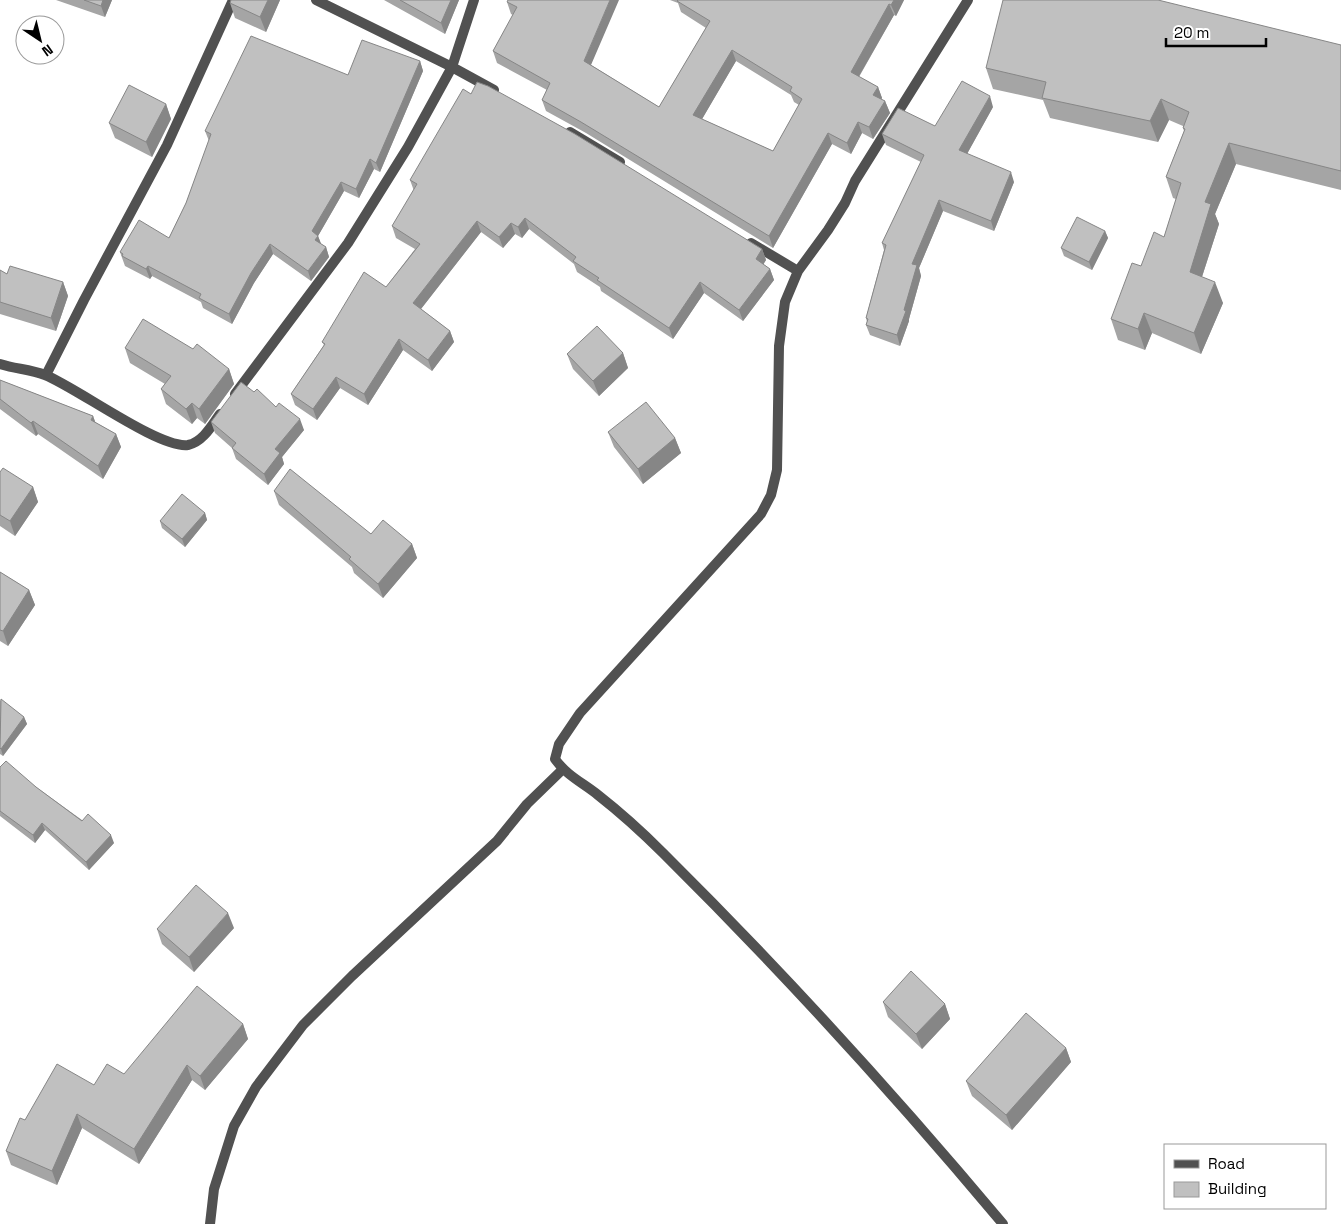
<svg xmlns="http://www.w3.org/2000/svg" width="1341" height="1224" font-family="'Space Grotesk',sans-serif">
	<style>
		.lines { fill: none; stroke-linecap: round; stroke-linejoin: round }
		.service { stroke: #515151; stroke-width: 10 }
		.minor { stroke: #515151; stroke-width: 10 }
		.wall { fill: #a5a5a5; fill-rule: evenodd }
		.shaded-wall { fill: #868686 }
		.building { fill: #c0c0c0; stroke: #868686; fill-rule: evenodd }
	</style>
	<rect width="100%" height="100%" fill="#fff"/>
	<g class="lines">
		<path class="service" d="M 210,1224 L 214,1189 L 234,1126 L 256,1087 L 303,1025 L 352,976 L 497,841 L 527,804 L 562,770"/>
		<path class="minor" d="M 316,0 L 452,67 L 494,90
			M 968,0 L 855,181 L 845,203 L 828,230 L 798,271 L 785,302 L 779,346 L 777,470 L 771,495 L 761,514 L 580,713 L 559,744 L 555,759 C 566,775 583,783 598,795 C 621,813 642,832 663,853 C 782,971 895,1095 1003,1224
			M 570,132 L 620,162
			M 751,243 L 798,271
			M 0,364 C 15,369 30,369 45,375 C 76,387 159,449 188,445 C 203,442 212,425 220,414
			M 46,375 L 84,300 L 167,145 L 233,0
			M 235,394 L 348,243 L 408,147 L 452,67 L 474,0"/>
	</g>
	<path class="wall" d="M 56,0 L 112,0 L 105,17 Z
		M 280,0 L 266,32 L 235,18 L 230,3 Z
		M 384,0 L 459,0 L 445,34 Z
		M 508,0 L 591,65 L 659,107 L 706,28 L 681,12 L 678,3 L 670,0 L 904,0 L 896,16 L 894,15 L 859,77 L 878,87 L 882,98 L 881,99 L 885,101 L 890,113 L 873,139 L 862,133 L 851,154 L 832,144 L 773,248 L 586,133 L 546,111 L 542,100 L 547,90 L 497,63 L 493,51 L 513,15 L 511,14 L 507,2 ZM 736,61 L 791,95 L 794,102 L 799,105 L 773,151 L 702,119 Z
		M 1341,45 L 1341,190 L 1236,164 L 1215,214 L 1219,224 L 1202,277 L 1223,303 L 1201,354 L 1152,333 L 1145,350 L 1118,340 L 1111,319 L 1141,266 L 1164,237 L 1176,199 L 1173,198 L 1166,177 L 1184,131 L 1183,128 L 1183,126 L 1169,120 L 1158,142 L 1050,118 L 1043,100 L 993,89 L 986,68 Z
		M 420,61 L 423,71 L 380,172 L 374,169 L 359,198 L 344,191 L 318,236 L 321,244 L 326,247 L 329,257 L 311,281 L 273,254 L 254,283 L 232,324 L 203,308 L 201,302 L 152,276 L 150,279 L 125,266 L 120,252 L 169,238 L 186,203 L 209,141 L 205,131 L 348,75 Z
		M 166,104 L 171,119 L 152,157 L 115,138 L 109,123 Z
		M 993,107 L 967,154 L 1014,182 L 994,231 L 943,211 L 919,268 L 921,276 L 909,319 L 909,321 L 900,346 L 870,335 L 866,325 L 867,322 L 866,318 L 884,250 L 882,243 L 921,162 L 886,145 L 882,134 L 935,126 Z
		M 410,180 L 762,249 L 766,260 L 763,264 L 770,269 L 774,280 L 743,321 L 704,293 L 673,339 L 601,291 L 600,287 L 577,272 L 574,264 L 529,229 L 522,238 L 515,234 L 503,248 L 481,232 L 421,309 L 450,331 L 454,342 L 432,371 L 403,350 L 368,405 L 340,388 L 317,420 L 295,405 L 291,394 L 324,345 L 322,342 L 386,287 L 415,249 L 396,238 L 392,226 L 414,191 Z
		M 1105,231 L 1108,238 L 1092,270 L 1064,256 L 1061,248 Z
		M 0,270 L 7,274 L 63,282 L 68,296 L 56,331 L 0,314 Z
		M 125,348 L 229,369 L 234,384 L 205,424 L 197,418 L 192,424 L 166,404 L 161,389 L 165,384 L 130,363 Z
		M 623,353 L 628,368 L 599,396 L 573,369 L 567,354 Z
		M 0,380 L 93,416 L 95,422 L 116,434 L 121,447 L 103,479 L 38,434 L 36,436 L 0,409 Z
		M 254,392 L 276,407 L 304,430 L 282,457 L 284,464 L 268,485 L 236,459 L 232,448 L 215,433 L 211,422 Z
		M 608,432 L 675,438 L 681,453 L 643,484 L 614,447 Z
		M 0,472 L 33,487 L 38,502 L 15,536 L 0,526 Z
		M 274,491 L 371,534 L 412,544 L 417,558 L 383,598 L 354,573 L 352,567 L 279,505 Z
		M 205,513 L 207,520 L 185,547 L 162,528 L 160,521 Z
		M 0,572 L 29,590 L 35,605 L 8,646 L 0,641 Z
		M 0,700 L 24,717 L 27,724 L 3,756 L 0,754 Z
		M 0,767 L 36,787 L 114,843 L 89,870 L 45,830 L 35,843 L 0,816 Z
		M 234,928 L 194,972 L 162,944 L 157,929 Z
		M 883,1002 L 945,1004 L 950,1019 L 922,1049 L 888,1017 Z
		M 243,1024 L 248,1039 L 205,1090 L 192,1080 L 139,1164 L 82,1128 L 57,1185 L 11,1165 L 6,1151 L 25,1120 L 94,1085 L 124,1074 Z
		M 1066,1048 L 1071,1062 L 1012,1130 L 972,1096 L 966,1081 Z"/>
	<path class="shaded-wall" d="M 103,0 L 112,0 L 105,17 L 101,6 Z
		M 268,0 L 280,0 L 266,32 L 260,17 Z
		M 451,0 L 459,0 L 445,34 L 441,23 Z
		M 610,0 L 619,0 L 588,72 L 584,61 Z
		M 894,0 L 904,0 L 896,16 L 891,5 Z
		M 889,4 L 894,15 L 855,83 L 851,72 Z
		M 732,50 L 736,61 L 698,126 L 693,115 Z
		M 420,61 L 423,71 L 380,172 L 376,163 Z
		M 878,87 L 882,98 L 877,107 L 873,95 Z
		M 990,96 L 993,107 L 963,161 L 959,150 Z
		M 1161,99 L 1169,120 L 1158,142 L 1150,121 Z
		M 885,101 L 890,113 L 873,139 L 869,127 Z
		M 166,104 L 171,119 L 152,157 L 146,142 Z
		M 858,122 L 862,133 L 851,154 L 847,143 Z
		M 828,133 L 832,144 L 773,248 L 769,236 Z
		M 1229,143 L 1236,164 L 1215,214 L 1219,224 L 1197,292 L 1190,272 L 1205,202 Z
		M 370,159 L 374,169 L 359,198 L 356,189 Z
		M 1011,172 L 1014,182 L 994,231 L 991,221 Z
		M 341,182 L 344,191 L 318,236 L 322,246 L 319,250 L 312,231 Z
		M 939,200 L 943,211 L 919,268 L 921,276 L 909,319 L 909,321 L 900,346 L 897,335 L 904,310 L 912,264 Z
		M 525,218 L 529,229 L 522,238 L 518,227 Z
		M 477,221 L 481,232 L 417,314 L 413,303 Z
		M 511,223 L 515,234 L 503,248 L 499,237 Z
		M 1105,231 L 1108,238 L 1092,270 L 1089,262 Z
		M 270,244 L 273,254 L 254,283 L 232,324 L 229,314 L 251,273 Z
		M 326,247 L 329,257 L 311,281 L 308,271 Z
		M 762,249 L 766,260 L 760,270 L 756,259 Z
		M 148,266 L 152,276 L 150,279 L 146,269 Z
		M 770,269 L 774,280 L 743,321 L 739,310 Z
		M 63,282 L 68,296 L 56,331 L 51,318 Z
		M 700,282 L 704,293 L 673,339 L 669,328 Z
		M 1215,282 L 1223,303 L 1201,354 L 1194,333 Z
		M 1144,313 L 1152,333 L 1145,350 L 1138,329 Z
		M 450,331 L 454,342 L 432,371 L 428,360 Z
		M 399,339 L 403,350 L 368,405 L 364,394 Z
		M 623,353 L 628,368 L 599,396 L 593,381 Z
		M 229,369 L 234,384 L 205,424 L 199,409 Z
		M 336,377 L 340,388 L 317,420 L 313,409 Z
		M 192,403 L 197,418 L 192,424 L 186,409 Z
		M 93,416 L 98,429 L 91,420 Z
		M 300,419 L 304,430 L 282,457 L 284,464 L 268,485 L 264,474 L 275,449 Z
		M 33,421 L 38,434 L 36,436 L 31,423 Z
		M 116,434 L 121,447 L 103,479 L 98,466 Z
		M 675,438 L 681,453 L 643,484 L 638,469 Z
		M 33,487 L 38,502 L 15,536 L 10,521 Z
		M 205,513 L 207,520 L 185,547 L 182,539 Z
		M 412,544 L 417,558 L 383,598 L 378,584 Z
		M 29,590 L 35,605 L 8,646 L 3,631 Z
		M 24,717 L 27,724 L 3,756 L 1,749 Z
		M 42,823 L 45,830 L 35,843 L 33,835 Z
		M 111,835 L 114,843 L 89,870 L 86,862 Z
		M 228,913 L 234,928 L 194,972 L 189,957 Z
		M 945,1004 L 950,1019 L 922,1049 L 916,1034 Z
		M 243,1024 L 248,1039 L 205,1090 L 200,1076 Z
		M 1066,1048 L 1071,1062 L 1012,1130 L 1006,1115 Z
		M 187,1065 L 192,1080 L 139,1164 L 134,1149 Z
		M 77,1114 L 82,1128 L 57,1185 L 52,1171 Z"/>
	<path class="building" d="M 84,0 L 103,0 L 101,6 Z
		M 231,0 L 268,0 L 260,17 L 230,3 Z
		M 400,0 L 451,0 L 441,23 Z
		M 508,0 L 610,0 L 584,61 L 659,107 L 710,21 L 677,1 L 678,0 L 894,0 L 891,5 L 889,4 L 851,72 L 878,87 L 873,95 L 885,101 L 869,127 L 858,122 L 847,143 L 828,133 L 769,236 L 581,122 L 542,100 L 550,83 L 493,51 L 517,7 L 507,2 ZM 732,50 L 792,87 L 790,91 L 802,99 L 773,151 L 693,115 Z
		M 1003,0 L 1158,0 L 1341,45 L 1341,171 L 1229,143 L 1205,202 L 1211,204 L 1190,272 L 1215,282 L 1194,333 L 1144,313 L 1138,329 L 1111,319 L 1132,263 L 1141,266 L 1154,232 L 1164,237 L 1181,183 L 1166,177 L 1185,129 L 1183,128 L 1189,112 L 1161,99 L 1150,121 L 1042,98 L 1046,82 L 986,68 Z
		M 251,36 L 348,75 L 362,40 L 420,61 L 376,163 L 370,159 L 356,189 L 341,182 L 312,231 L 318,236 L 315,240 L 326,247 L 308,271 L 270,244 L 251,273 L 229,314 L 199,298 L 201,294 L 148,266 L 146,269 L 122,256 L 123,254 L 120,252 L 139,220 L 169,238 L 186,203 L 211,134 L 205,131 Z
		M 962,81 L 990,96 L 959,150 L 1011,172 L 991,221 L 939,200 L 912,264 L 917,265 L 904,310 L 906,311 L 897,335 L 866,325 L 868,319 L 866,318 L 886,245 L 882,243 L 924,155 L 882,134 L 898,108 L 935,126 Z
		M 477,82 L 488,86 L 575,134 L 762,249 L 756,259 L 770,269 L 739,310 L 700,282 L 669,328 L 597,280 L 599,278 L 573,261 L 576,257 L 525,218 L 518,227 L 511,223 L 499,237 L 477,221 L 413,303 L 450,331 L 428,360 L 399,339 L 364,394 L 336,377 L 313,409 L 291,394 L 325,344 L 322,342 L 364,272 L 386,287 L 420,244 L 392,226 L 417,184 L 410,180 L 463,89 L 471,94 Z
		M 129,85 L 166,104 L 146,142 L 109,123 Z
		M 1077,217 L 1105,231 L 1089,262 L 1061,248 Z
		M 10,266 L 63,282 L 51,318 L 0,302 L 0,270 L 7,274 Z
		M 143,319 L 193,349 L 197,344 L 229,369 L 199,409 L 192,403 L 186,409 L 161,389 L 171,376 L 125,348 Z
		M 597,326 L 623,353 L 593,381 L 567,354 Z
		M 0,380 L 93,416 L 91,420 L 116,434 L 98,466 L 33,421 L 31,423 L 0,399 Z
		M 241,382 L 254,392 L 257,389 L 276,407 L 279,403 L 300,419 L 275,449 L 280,453 L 264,474 L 232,448 L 236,443 L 211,422 Z
		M 646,402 L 675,438 L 638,469 L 608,432 Z
		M 3,468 L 33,487 L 10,521 L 0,515 L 0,472 Z
		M 290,469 L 371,534 L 383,520 L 412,544 L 378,584 L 349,559 L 351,557 L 274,491 Z
		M 182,494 L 205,513 L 182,539 L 160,521 Z
		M 0,572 L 29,590 L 3,631 L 0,630 Z
		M 1,699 L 24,717 L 1,749 L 0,748 Z
		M 6,761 L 36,787 L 82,821 L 88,814 L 111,835 L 86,862 L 42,823 L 33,835 L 0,811 L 0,767 Z
		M 196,885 L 228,913 L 189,957 L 157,929 Z
		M 911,971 L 945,1004 L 916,1034 L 883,1002 Z
		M 197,986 L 243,1024 L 200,1076 L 187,1065 L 134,1149 L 77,1114 L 52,1171 L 6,1151 L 20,1118 L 25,1120 L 57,1064 L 94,1085 L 107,1064 L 124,1074 Z
		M 1026,1013 L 1066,1048 L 1006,1115 L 966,1081 Z"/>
	<rect x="1164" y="1144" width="162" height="65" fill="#ffffff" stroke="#999999"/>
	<rect x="1174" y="1160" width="25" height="8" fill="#515151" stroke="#999999"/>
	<text x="1208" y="1169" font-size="15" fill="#000000">Road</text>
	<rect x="1174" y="1182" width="25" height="15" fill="#c0c0c0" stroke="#999999"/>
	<text x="1208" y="1194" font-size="15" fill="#000000">Building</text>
	<g transform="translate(40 40) rotate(145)"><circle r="24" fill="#ffffff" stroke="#999999"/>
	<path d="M0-4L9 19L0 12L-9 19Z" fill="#000000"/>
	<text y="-8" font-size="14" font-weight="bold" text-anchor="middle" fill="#000000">N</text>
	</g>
	<path d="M1166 38v8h100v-8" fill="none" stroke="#000000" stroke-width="2.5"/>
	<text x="1174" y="38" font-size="15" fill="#000000" stroke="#ffffff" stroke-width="4" paint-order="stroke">20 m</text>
</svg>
